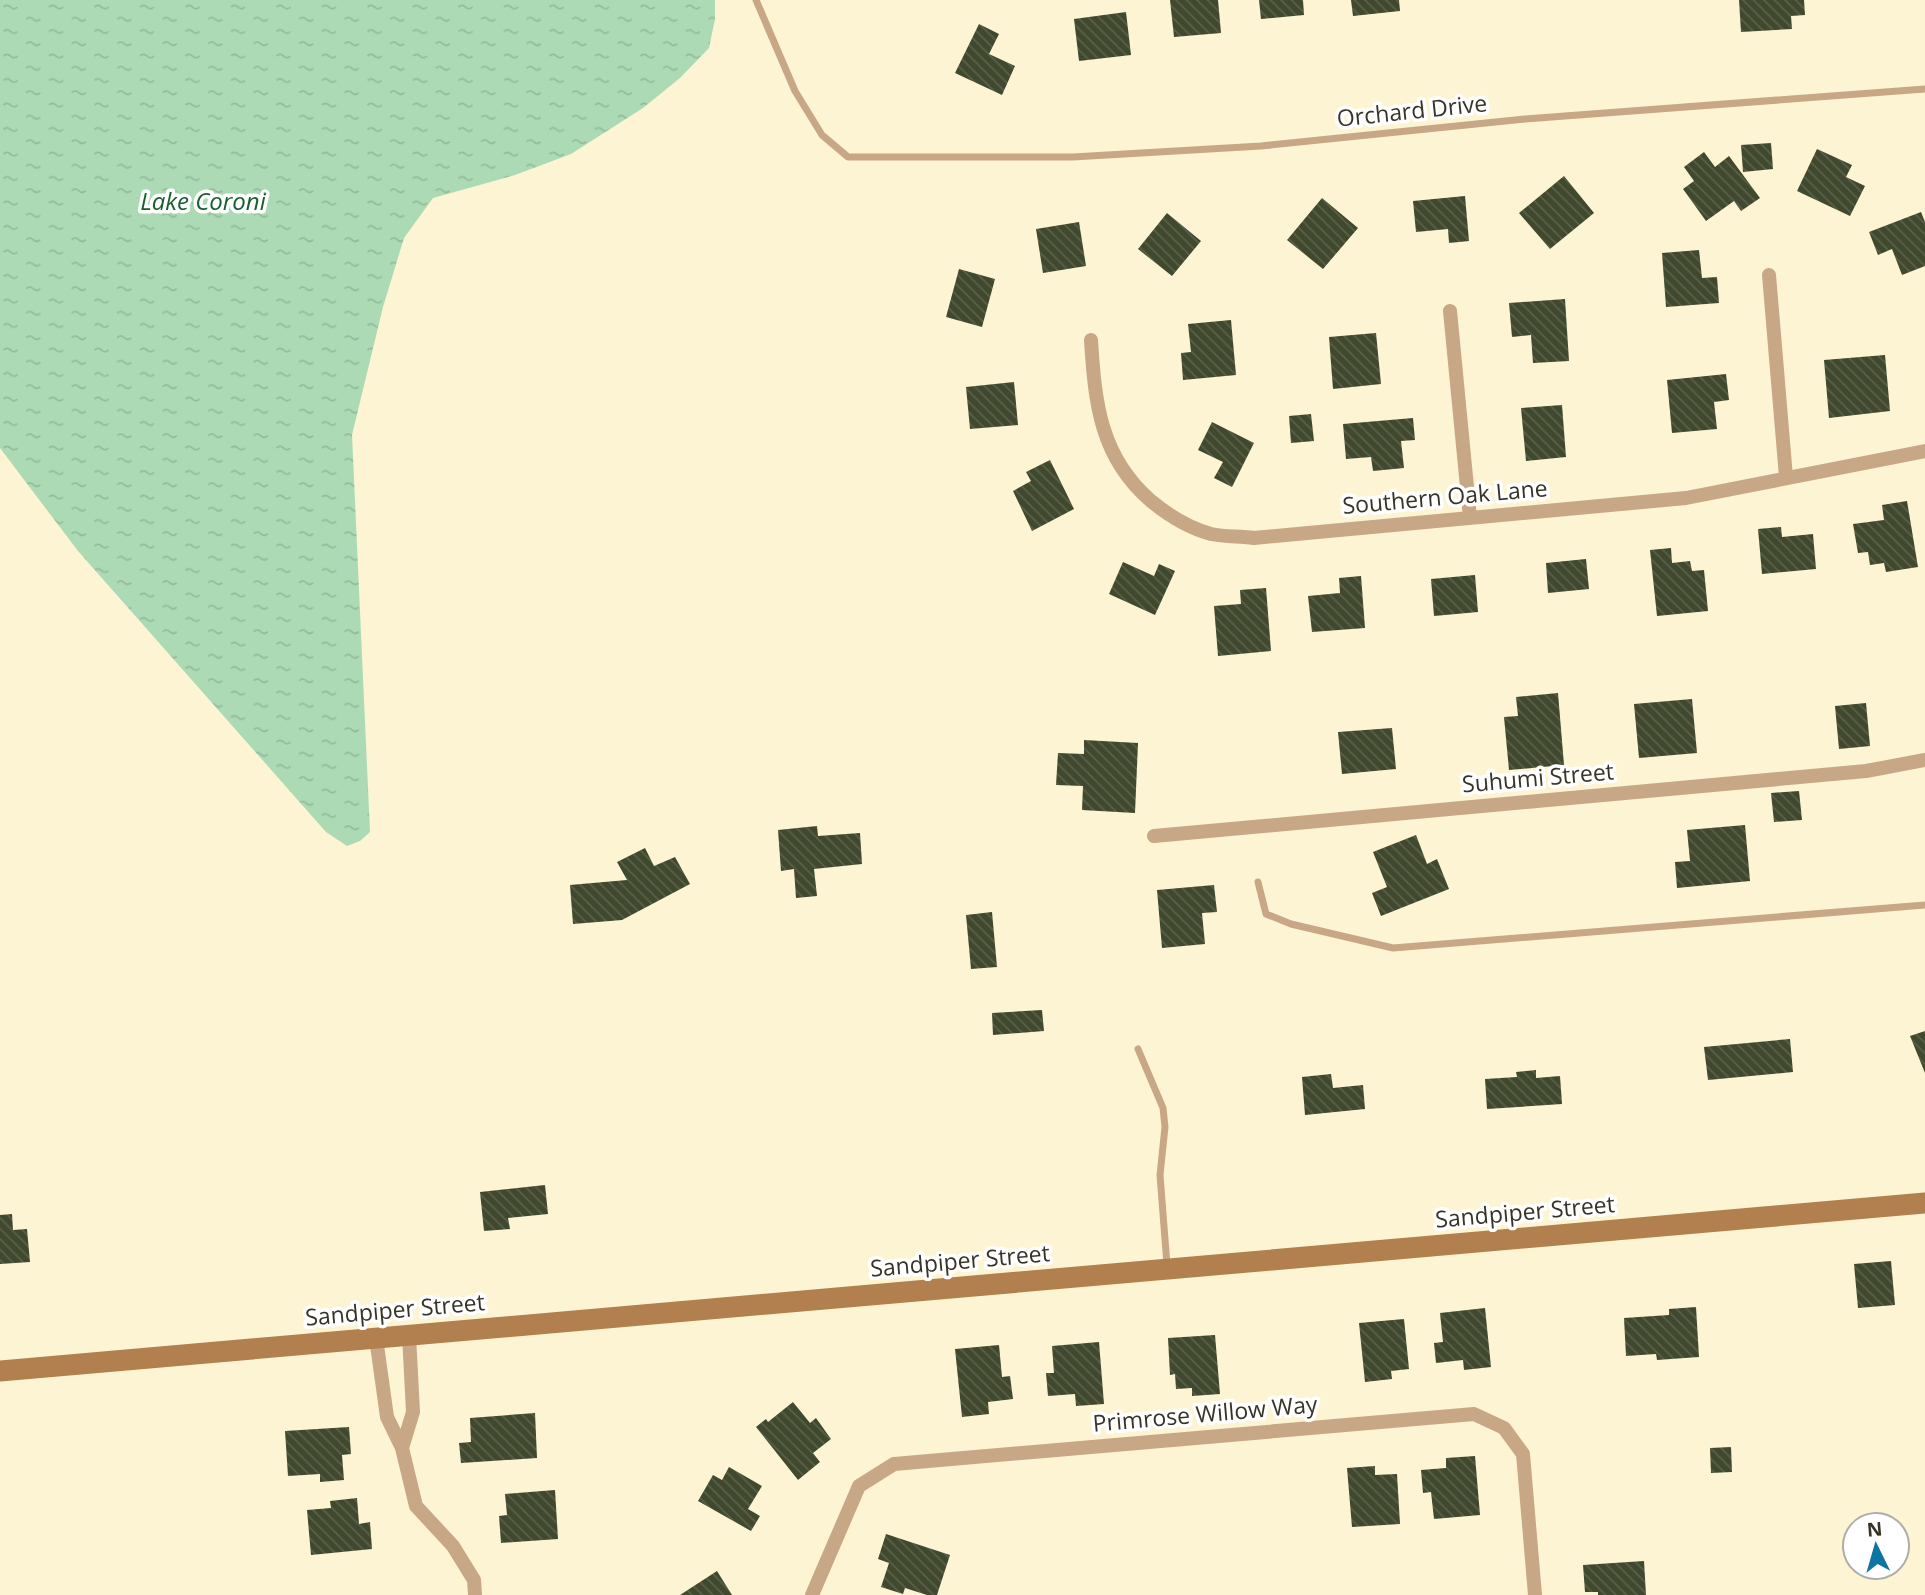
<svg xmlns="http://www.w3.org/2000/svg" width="1925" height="1595" font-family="'Open Sans',sans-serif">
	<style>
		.water { fill: url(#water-ripples) }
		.building { fill: url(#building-back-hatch) }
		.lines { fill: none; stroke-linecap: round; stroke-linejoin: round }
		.lane { stroke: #c8a786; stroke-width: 7 }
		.street { stroke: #c8a786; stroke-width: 14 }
		.secondary { stroke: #b1804e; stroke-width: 21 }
		.labels { text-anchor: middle; stroke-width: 7; stroke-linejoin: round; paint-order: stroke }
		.street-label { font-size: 23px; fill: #373326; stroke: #fff }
		.water-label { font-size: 24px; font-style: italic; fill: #195e2f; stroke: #fff }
	</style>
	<defs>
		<pattern id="water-ripples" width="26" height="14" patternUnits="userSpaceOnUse" patternTransform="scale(1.75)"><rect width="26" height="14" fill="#abdab4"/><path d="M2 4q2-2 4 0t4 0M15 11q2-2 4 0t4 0" fill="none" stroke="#94bc9b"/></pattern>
		<pattern id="building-back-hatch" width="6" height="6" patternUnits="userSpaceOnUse" patternTransform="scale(1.75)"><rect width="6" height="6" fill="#40482d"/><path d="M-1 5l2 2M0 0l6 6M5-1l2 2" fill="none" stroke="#5a604a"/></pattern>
	</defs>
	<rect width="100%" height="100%" fill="#fdf4d3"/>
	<path class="water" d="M 0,0 L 715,0 L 715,19 L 709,48 L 680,78 L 643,108 L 571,154 L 515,175 L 433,198 L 404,238 L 383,307 L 352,435 L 370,832 L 360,841 L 347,846 L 326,832 L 78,551 L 0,448 Z"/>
	<path class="building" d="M 1170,0 L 1218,0 L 1221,33 L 1174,37 Z
		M 1259,0 L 1303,0 L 1304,15 L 1261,19 Z
		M 1351,0 L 1399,0 L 1400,11 L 1353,16 Z
		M 1739,0 L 1804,0 L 1805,15 L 1791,16 L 1792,29 L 1741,32 Z
		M 1126,12 L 1131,55 L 1079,61 L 1074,19 Z
		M 979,24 L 999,34 L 989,54 L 1015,66 L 1002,95 L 955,73 Z
		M 1771,143 L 1773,169 L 1743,172 L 1741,145 Z
		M 1817,149 L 1852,165 L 1846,177 L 1865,186 L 1850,216 L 1797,191 Z
		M 1704,152 L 1715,167 L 1729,156 L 1760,198 L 1741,211 L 1734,201 L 1706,221 L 1683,189 L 1694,181 L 1684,167 Z
		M 1564,176 L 1594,213 L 1550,249 L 1519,213 Z
		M 1465,196 L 1469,241 L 1449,243 L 1448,229 L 1416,232 L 1413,201 Z
		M 1322,198 L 1358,228 L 1323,269 L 1287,240 Z
		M 1921,212 L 1925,222 L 1925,266 L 1902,275 L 1892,249 L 1878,255 L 1869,232 Z
		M 1167,213 L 1201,241 L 1172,276 L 1138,249 Z
		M 1079,222 L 1086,266 L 1043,273 L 1036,229 Z
		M 1699,250 L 1702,278 L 1717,277 L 1719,303 L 1666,307 L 1662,253 Z
		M 959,269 L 995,279 L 982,327 L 946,317 Z
		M 1565,299 L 1569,361 L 1533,363 L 1531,335 L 1512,337 L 1509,303 Z
		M 1231,320 L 1236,375 L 1183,380 L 1181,353 L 1191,352 L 1188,324 Z
		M 1376,333 L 1381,384 L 1333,389 L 1329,337 Z
		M 1885,355 L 1890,411 L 1829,418 L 1824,360 Z
		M 1726,374 L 1729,400 L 1714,402 L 1717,429 L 1672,433 L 1667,380 Z
		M 1014,382 L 1018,425 L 970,429 L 966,387 Z
		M 1562,405 L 1566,457 L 1526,461 L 1521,408 Z
		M 1311,414 L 1314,441 L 1291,443 L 1289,416 Z
		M 1413,418 L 1415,440 L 1401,441 L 1404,468 L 1373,471 L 1371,457 L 1346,459 L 1343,424 Z
		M 1212,422 L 1254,443 L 1232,487 L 1214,478 L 1223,462 L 1198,450 Z
		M 1050,460 L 1074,509 L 1032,531 L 1013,491 L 1031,481 L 1026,472 Z
		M 1907,501 L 1918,567 L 1886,572 L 1884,563 L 1870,565 L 1868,552 L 1858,553 L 1853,524 L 1884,520 L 1882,505 Z
		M 1781,527 L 1782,537 L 1813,534 L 1816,569 L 1762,574 L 1758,529 Z
		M 1671,548 L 1672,563 L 1690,561 L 1692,571 L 1704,570 L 1708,611 L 1657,616 L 1650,550 Z
		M 1586,559 L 1589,589 L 1548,593 L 1546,563 Z
		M 1123,562 L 1154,576 L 1159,564 L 1175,571 L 1155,615 L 1109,594 Z
		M 1475,575 L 1478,612 L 1434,616 L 1431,579 Z
		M 1361,576 L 1365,628 L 1312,632 L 1308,596 L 1340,593 L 1339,578 Z
		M 1266,588 L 1271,651 L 1218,656 L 1214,606 L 1241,604 L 1240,590 Z
		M 1558,693 L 1564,765 L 1509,770 L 1504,717 L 1518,716 L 1516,697 Z
		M 1692,699 L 1697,753 L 1639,758 L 1634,704 Z
		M 1866,703 L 1870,746 L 1839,749 L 1835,706 Z
		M 1392,728 L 1396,769 L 1342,774 L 1338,732 Z
		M 1084,740 L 1138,743 L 1135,813 L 1082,810 L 1083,786 L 1056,785 L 1058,753 L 1084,754 Z
		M 1799,791 L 1802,820 L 1774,822 L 1771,793 Z
		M 1745,825 L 1750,881 L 1677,888 L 1675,862 L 1690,861 L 1687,830 Z
		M 817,826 L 818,836 L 860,833 L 862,864 L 814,869 L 817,896 L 796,898 L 794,869 L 781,871 L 778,830 Z
		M 1416,835 L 1427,864 L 1437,859 L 1449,889 L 1381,916 L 1372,893 L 1387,887 L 1373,852 Z
		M 645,848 L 654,866 L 675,857 L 690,884 L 622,920 L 573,924 L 570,885 L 627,880 L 617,862 Z
		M 1214,885 L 1217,912 L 1202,913 L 1205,944 L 1162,948 L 1157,890 Z
		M 992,912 L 997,967 L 971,969 L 966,915 Z
		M 1042,1010 L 1044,1031 L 993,1035 L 992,1013 Z
		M 1925,1031 L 1925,1073 L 1910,1036 Z
		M 1790,1039 L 1793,1072 L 1708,1080 L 1704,1047 Z
		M 1536,1070 L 1536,1078 L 1560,1076 L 1562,1104 L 1487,1109 L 1485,1079 L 1517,1077 L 1516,1072 Z
		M 1331,1074 L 1333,1088 L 1363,1085 L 1365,1109 L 1305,1115 L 1302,1077 Z
		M 545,1185 L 548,1214 L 508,1218 L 510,1229 L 484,1231 L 480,1192 Z
		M 12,1214 L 13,1230 L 27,1229 L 30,1262 L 0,1264 L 0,1215 Z
		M 1891,1261 L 1895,1305 L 1858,1308 L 1854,1264 Z
		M 1696,1307 L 1699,1357 L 1657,1360 L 1656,1354 L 1626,1356 L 1624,1318 L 1669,1315 L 1669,1309 Z
		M 1485,1308 L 1491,1367 L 1464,1370 L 1463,1360 L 1436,1363 L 1434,1343 L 1443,1342 L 1440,1313 Z
		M 1404,1319 L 1409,1369 L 1391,1371 L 1392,1379 L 1365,1382 L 1359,1323 Z
		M 1215,1335 L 1220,1394 L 1192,1396 L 1192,1388 L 1176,1389 L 1175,1374 L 1170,1375 L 1168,1338 Z
		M 1099,1342 L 1104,1404 L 1076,1406 L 1075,1394 L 1048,1396 L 1046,1373 L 1054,1373 L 1052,1346 Z
		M 999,1345 L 1002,1377 L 1010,1376 L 1013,1399 L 988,1402 L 989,1414 L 962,1417 L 955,1349 Z
		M 793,1402 L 810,1423 L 816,1418 L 831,1439 L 813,1453 L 820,1462 L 798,1480 L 756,1427 L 766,1419 L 768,1422 Z
		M 535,1413 L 537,1458 L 461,1463 L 459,1443 L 471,1442 L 470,1418 Z
		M 349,1427 L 351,1454 L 342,1455 L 344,1480 L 320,1482 L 320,1474 L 288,1476 L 285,1431 Z
		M 1731,1447 L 1732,1472 L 1711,1473 L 1710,1448 Z
		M 1475,1456 L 1480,1515 L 1434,1519 L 1431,1492 L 1423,1493 L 1421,1470 L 1446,1468 L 1446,1458 Z
		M 1375,1466 L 1375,1475 L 1397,1474 L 1400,1524 L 1352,1527 L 1347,1468 Z
		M 729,1467 L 762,1486 L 748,1509 L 760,1516 L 751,1531 L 698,1501 L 713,1475 L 722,1480 Z
		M 555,1490 L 558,1539 L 501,1543 L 499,1516 L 507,1515 L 505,1494 Z
		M 357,1498 L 359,1524 L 370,1522 L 372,1549 L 311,1555 L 307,1510 L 331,1508 L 330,1501 Z
		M 886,1534 L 950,1555 L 937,1595 L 927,1595 L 905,1588 L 903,1594 L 881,1587 L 889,1563 L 878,1559 Z
		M 1644,1561 L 1646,1595 L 1598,1595 L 1598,1592 L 1585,1592 L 1583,1565 Z
		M 717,1571 L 732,1595 L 680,1595 Z"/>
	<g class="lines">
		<path class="lane" d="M 756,0 L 795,91 L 822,135 L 848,157 L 1073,157 L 1261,146 L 1525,119 L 1925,89
			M 1258,882 L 1266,914 L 1291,924 L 1393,948 L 1925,905
			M 1138,1049 L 1163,1108 L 1165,1127 L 1160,1175 L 1167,1265"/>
		<path class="street" d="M 1769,275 L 1786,477
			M 1450,311 L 1470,518
			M 1091,340 C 1095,403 1100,457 1151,501 C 1168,515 1189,528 1211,534 C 1225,537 1240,536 1254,538 L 1686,498 L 1925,451
			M 1154,836 L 1866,771 L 1925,760
			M 376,1338 L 387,1417 L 402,1448 L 416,1506 L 453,1546 L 474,1580 L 475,1595
			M 402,1448 L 413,1412 L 409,1335
			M 812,1595 L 859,1486 L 894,1464 L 1474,1414 L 1504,1428 L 1523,1454 L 1535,1595"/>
		<path class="secondary" d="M 0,1371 L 1925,1203"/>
	</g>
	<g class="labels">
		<g class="street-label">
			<text transform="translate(1412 111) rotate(-6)" y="8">Orchard Drive</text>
			<text transform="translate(1445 497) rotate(-5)" y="8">Southern Oak Lane</text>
			<text transform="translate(1538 778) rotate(-5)" y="8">Suhumi Street</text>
			<text transform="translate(1525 1212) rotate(-5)" y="8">Sandpiper Street</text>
			<text transform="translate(960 1261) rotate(-5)" y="8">Sandpiper Street</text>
			<text transform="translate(395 1310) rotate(-5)" y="8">Sandpiper Street</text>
			<text transform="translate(1205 1414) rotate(-5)" y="8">Primrose Willow Way</text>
		</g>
		<g class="water-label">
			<text x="203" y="210">Lake Coroni</text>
		</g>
	</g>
	<g transform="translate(1876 1546) rotate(355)"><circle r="33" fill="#ffffff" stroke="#afada8" stroke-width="2"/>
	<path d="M0-5L12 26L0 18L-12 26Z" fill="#0e74a1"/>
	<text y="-10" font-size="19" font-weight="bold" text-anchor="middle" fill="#373326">N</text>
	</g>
</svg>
